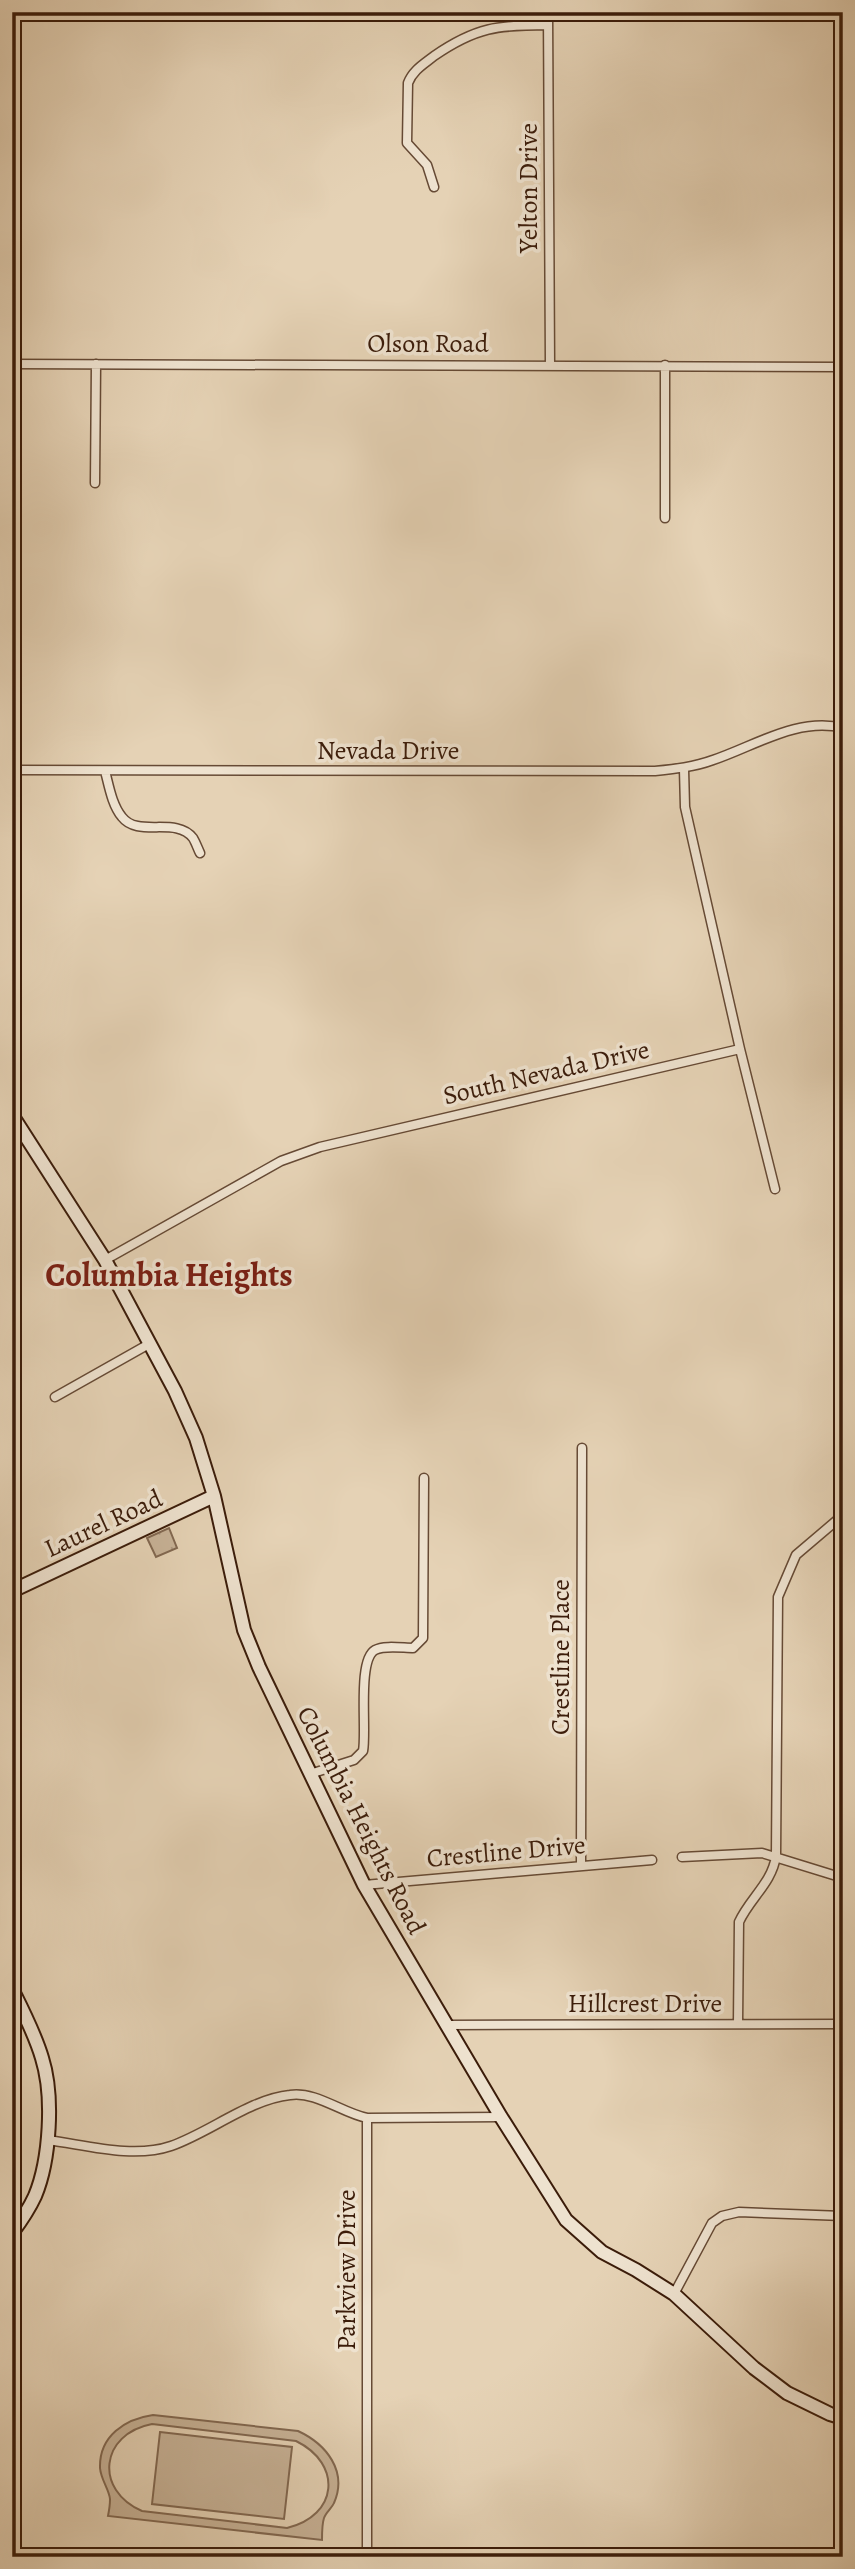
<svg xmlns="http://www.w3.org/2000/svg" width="855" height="2569" font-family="Alegreya,serif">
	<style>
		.green { fill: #c8b398; stroke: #826851; stroke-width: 2; fill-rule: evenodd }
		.park { fill: url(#park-tufts); stroke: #826851; stroke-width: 2 }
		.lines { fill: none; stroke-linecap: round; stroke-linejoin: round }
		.street-casing { stroke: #664a35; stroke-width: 11 }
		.secondary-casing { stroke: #3b1c0a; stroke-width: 16 }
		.street { stroke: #eee2cf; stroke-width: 8 }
		.secondary { stroke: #eee2cf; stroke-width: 12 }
		.labels { text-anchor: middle; stroke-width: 7; stroke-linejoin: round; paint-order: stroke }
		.street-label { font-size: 26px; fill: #3b1c0a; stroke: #eee2cf }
		.district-label { font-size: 33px; font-weight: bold; fill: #7a1f14; stroke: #eee2cf }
	</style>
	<defs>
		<pattern id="park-tufts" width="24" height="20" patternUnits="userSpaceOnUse" patternTransform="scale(1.75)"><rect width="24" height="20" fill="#c8b398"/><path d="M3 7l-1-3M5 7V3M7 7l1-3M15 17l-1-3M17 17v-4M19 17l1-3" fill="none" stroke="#ad9982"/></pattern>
	</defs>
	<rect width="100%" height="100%" fill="#e5d2b5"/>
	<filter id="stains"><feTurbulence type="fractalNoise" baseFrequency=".00286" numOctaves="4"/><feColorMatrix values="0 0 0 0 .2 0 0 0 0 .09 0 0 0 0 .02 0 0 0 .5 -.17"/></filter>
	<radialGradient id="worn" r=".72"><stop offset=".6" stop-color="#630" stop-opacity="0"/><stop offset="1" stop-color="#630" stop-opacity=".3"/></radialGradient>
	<path class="green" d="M 153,2415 L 298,2431 C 326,2444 348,2471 334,2503 C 332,2508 326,2512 324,2518 C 322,2524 322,2533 322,2540 L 108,2516 C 109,2511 110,2504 110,2499 C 109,2489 101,2480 100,2468 C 99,2436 125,2419 153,2415 ZM 152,2424 L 296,2441 C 343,2464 338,2516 287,2528 L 142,2511 C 94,2490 100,2434 152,2424 Z
		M 160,2432 L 292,2447 L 284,2519 L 152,2504 Z"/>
	<path class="park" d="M 169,1528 L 177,1548 L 156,1557 L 147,1538 Z"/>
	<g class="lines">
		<defs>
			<path id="street" d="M 548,12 L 550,364
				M 434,187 L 427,165 L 407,143 L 408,83 C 413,70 424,64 434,56 C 476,27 498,25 548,25
				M 12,364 L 843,367
				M 665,365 L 665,518
				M 95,483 L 96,364
				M 684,769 L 685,807 L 740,1049 L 775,1189
				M 12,770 L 655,771 C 675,769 694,767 713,760 C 755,746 797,717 843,728
				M 105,771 C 109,786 112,805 122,817 C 138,838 176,816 193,838 C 196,843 198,849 200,853
				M 105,1260 L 281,1161 L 320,1147 L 740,1049
				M 55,1397 L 149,1344
				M 310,1774 L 354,1760 L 363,1751 C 367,1731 357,1660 375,1650 C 384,1645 403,1648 413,1648 L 423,1638 L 424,1478
				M 682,1857 L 762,1853 L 843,1878
				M 581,1866 L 582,1448
				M 364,1885 L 652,1860
				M 738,2023 L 739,1922 C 750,1898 772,1883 776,1856 L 778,1597 L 796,1555 L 843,1515
				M 446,2025 L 843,2024
				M 367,2118 L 367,2557
				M 48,2140 C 86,2145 133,2159 171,2146 C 209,2133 250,2099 290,2095 C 316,2091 342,2113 367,2118 L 501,2117
				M 674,2294 L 712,2223 L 722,2216 L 739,2212 L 843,2216"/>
			<path id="secondary" d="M 12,1115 L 105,1260 L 175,1391 L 196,1438 L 214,1496 L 244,1630 L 259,1667 L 364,1885 L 501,2117 L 566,2220 L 602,2252 L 636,2270 L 674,2294 L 754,2368 L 787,2393 L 830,2414 L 843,2418
				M 12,1591 L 214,1496
				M 12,1989 C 23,2011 35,2034 42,2058 C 54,2096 50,2160 35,2196 C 29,2209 21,2221 12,2233"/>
		</defs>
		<use href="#street" class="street-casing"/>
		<use href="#secondary" class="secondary-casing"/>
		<use href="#street" class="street"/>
		<use href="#secondary" class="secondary"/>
	</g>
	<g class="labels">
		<g class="street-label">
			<text transform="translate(528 188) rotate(-90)" y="9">Yelton Drive</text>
			<text x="428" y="352">Olson Road</text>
			<text x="388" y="759">Nevada Drive</text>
			<text transform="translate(546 1072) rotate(-13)" y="9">South Nevada Drive</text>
			<text transform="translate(103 1523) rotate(-25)" y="9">Laurel Road</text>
			<text transform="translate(560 1657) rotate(-90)" y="9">Crestline Place</text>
			<text transform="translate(362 1820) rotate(63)" y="9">Columbia Heights Road</text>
			<text transform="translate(506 1851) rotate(-5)" y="9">Crestline Drive</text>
			<text x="645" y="2012">Hillcrest Drive</text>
			<text transform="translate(346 2270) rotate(-90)" y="9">Parkview Drive</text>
		</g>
		<g class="district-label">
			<text x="169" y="1286">Columbia Heights</text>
		</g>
	</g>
	<rect width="855" height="2569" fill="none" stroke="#e5d2b5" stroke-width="42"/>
	<rect x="14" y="14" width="827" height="2541" fill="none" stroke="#3b1c0a" stroke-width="3.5"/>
	<rect x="21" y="21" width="813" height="2527" fill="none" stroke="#3b1c0a" stroke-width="2"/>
	<rect width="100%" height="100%" filter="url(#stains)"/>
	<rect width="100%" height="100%" fill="url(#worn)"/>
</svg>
